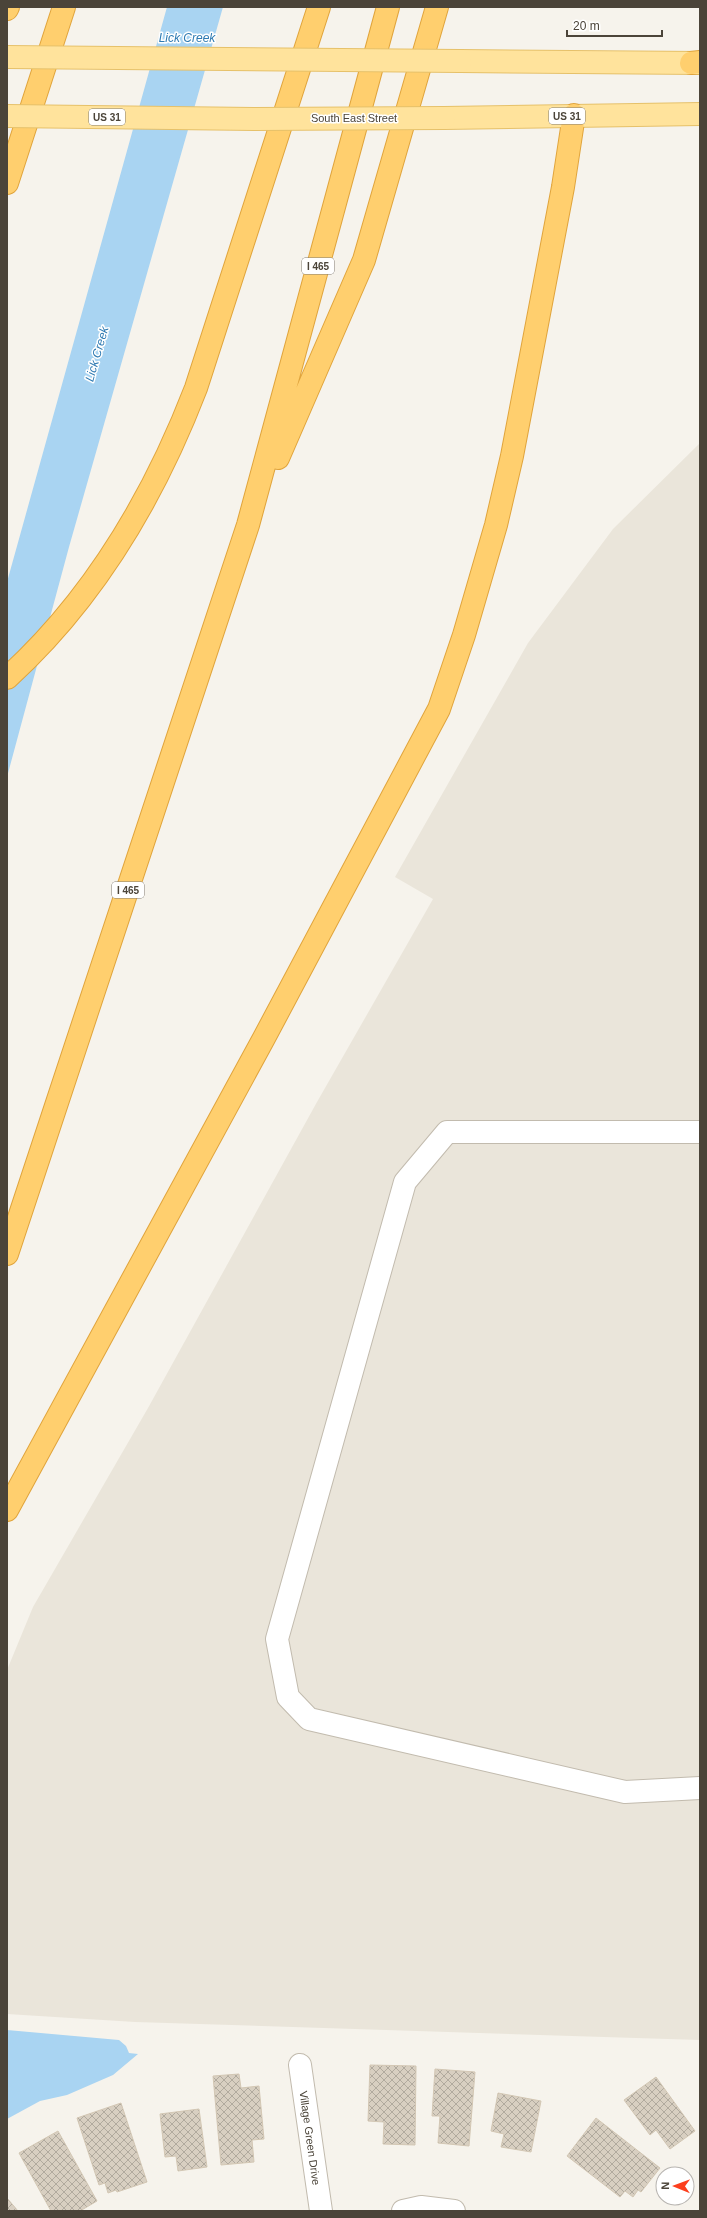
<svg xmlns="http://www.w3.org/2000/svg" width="707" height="2218" font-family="Arial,sans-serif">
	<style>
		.residential { fill: #eae5da }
		.water { fill: #a9d4f2 }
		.building { fill: url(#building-cross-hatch); stroke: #d3c7b4 }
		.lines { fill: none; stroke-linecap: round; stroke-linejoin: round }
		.minor-casing { stroke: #c2bbae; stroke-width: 24 }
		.major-casing { stroke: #e6c16a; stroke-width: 24 }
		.highway-casing { stroke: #e0a43c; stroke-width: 24 }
		.minor { stroke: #fff; stroke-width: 22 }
		.major { stroke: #ffe39c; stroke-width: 22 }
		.highway { stroke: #ffcf6e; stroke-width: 22 }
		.major-bridge-casing { stroke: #e6c16a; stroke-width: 24; stroke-linecap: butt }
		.major-bridge { stroke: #ffe39c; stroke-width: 22 }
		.labels { text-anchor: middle; stroke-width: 3; stroke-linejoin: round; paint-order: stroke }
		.shield { fill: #fff; stroke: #817c74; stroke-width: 1 }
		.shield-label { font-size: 10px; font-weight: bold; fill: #4b4439 }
		.street-label { font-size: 11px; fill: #4b4439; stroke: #fff }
		.water-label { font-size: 12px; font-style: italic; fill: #2e7ab2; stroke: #fff }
	</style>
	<defs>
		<pattern id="building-cross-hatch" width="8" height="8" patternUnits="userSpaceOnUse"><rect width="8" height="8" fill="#d8cfc1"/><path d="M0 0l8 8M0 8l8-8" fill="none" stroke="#b1aa9e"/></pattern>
	</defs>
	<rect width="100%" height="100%" fill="#f6f3ec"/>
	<path class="residential" d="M 700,443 L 700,2040 L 135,2022 L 7,2014 L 7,1670 L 33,1607 L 148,1408 L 317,1102 L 433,899 L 395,877 L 528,643 L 613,529 Z"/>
	<path class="water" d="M 167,7 L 223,7 L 69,547 L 7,777 L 7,582 Z
		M 7,2030 L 119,2040 L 126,2046 L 129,2053 L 138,2054 L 113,2075 L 67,2095 L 40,2101 L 7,2119 Z"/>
	<path class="building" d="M 370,2065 L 416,2066 L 415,2145 L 383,2144 L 384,2122 L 368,2121 Z
		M 435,2069 L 475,2072 L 469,2146 L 438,2143 L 440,2116 L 432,2116 Z
		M 239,2074 L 241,2088 L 259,2086 L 264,2139 L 252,2140 L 254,2162 L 221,2165 L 213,2076 Z
		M 656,2077 L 695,2131 L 670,2149 L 656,2130 L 650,2135 L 624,2100 Z
		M 498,2093 L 541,2101 L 531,2152 L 501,2147 L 504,2134 L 491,2131 Z
		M 121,2103 L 147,2182 L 117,2192 L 116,2190 L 108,2193 L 105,2183 L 99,2185 L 77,2118 Z
		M 199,2109 L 207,2167 L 178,2171 L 176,2156 L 165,2157 L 160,2114 Z
		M 596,2118 L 660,2168 L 641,2192 L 638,2190 L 633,2197 L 625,2191 L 620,2197 L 567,2156 Z
		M 58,2131 L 97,2201 L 80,2211 L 51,2211 L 19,2153 Z
		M 7,2198 L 18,2211 L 7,2211 Z"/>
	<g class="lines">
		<defs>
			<path id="minor" d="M 700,1132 L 447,1132 L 405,1182 L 277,1639 L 288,1697 L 309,1719 L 625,1792 L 700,1788
				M 300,2065 L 321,2211
				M 403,2211 L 421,2207 L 454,2211"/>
			<path id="major" d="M 460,61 L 700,63
				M 444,118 L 700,114"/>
			<path id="highway" d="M 7,9 L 8,7
				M 691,63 L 700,62
				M 7,183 L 64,7
				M 278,458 L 364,260 L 437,7
				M 7,678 C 94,599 154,497 196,388 L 319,7
				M 7,1254 L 248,525 L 388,7
				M 7,1510 L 264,1038 L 439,709 L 464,635 L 496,525 L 512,456 L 563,187 L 574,115"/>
		</defs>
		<use href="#minor" class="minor-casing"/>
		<use href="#major" class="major-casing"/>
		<use href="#highway" class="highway-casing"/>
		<use href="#minor" class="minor"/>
		<use href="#major" class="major"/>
		<use href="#highway" class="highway"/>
		<defs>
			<path id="major-bridge" d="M 7,57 L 460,61
				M 7,116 L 254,119 L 444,118"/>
		</defs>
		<use href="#major-bridge" class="major-bridge-casing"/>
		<use href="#major-bridge" class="major-bridge"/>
	</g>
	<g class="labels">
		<g class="shield">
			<rect x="549" y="108" width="36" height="16" rx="3"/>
			<rect x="89" y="109" width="36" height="16" rx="3"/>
			<rect x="302" y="258" width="32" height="16" rx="3"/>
			<rect x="112" y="882" width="32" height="16" rx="3"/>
		</g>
		<g class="shield-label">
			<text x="567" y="120">US 31</text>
			<text x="107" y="121">US 31</text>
			<text x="318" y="270">I 465</text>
			<text x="128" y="894">I 465</text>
		</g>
		<g class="street-label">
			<text x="354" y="122">South East Street</text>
			<text transform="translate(310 2138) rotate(82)" y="4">Village Green Drive</text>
		</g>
		<g class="water-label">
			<text x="187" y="42">Lick Creek</text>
			<text transform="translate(97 354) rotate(-74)" y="4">Lick Creek</text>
		</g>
	</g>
	<rect width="707" height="2218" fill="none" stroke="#4b4439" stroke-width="16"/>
	<g transform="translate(675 2186) rotate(271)"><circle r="19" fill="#ffffff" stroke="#b7b4b0"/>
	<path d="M0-3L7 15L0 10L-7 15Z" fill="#fc3f1d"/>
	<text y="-6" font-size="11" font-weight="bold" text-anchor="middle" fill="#4b4439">N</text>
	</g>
	<path d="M567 30v6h95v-6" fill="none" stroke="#4b4439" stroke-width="2"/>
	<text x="573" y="30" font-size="12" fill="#4b4439" stroke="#ffffff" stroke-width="3" paint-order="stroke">20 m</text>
</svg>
